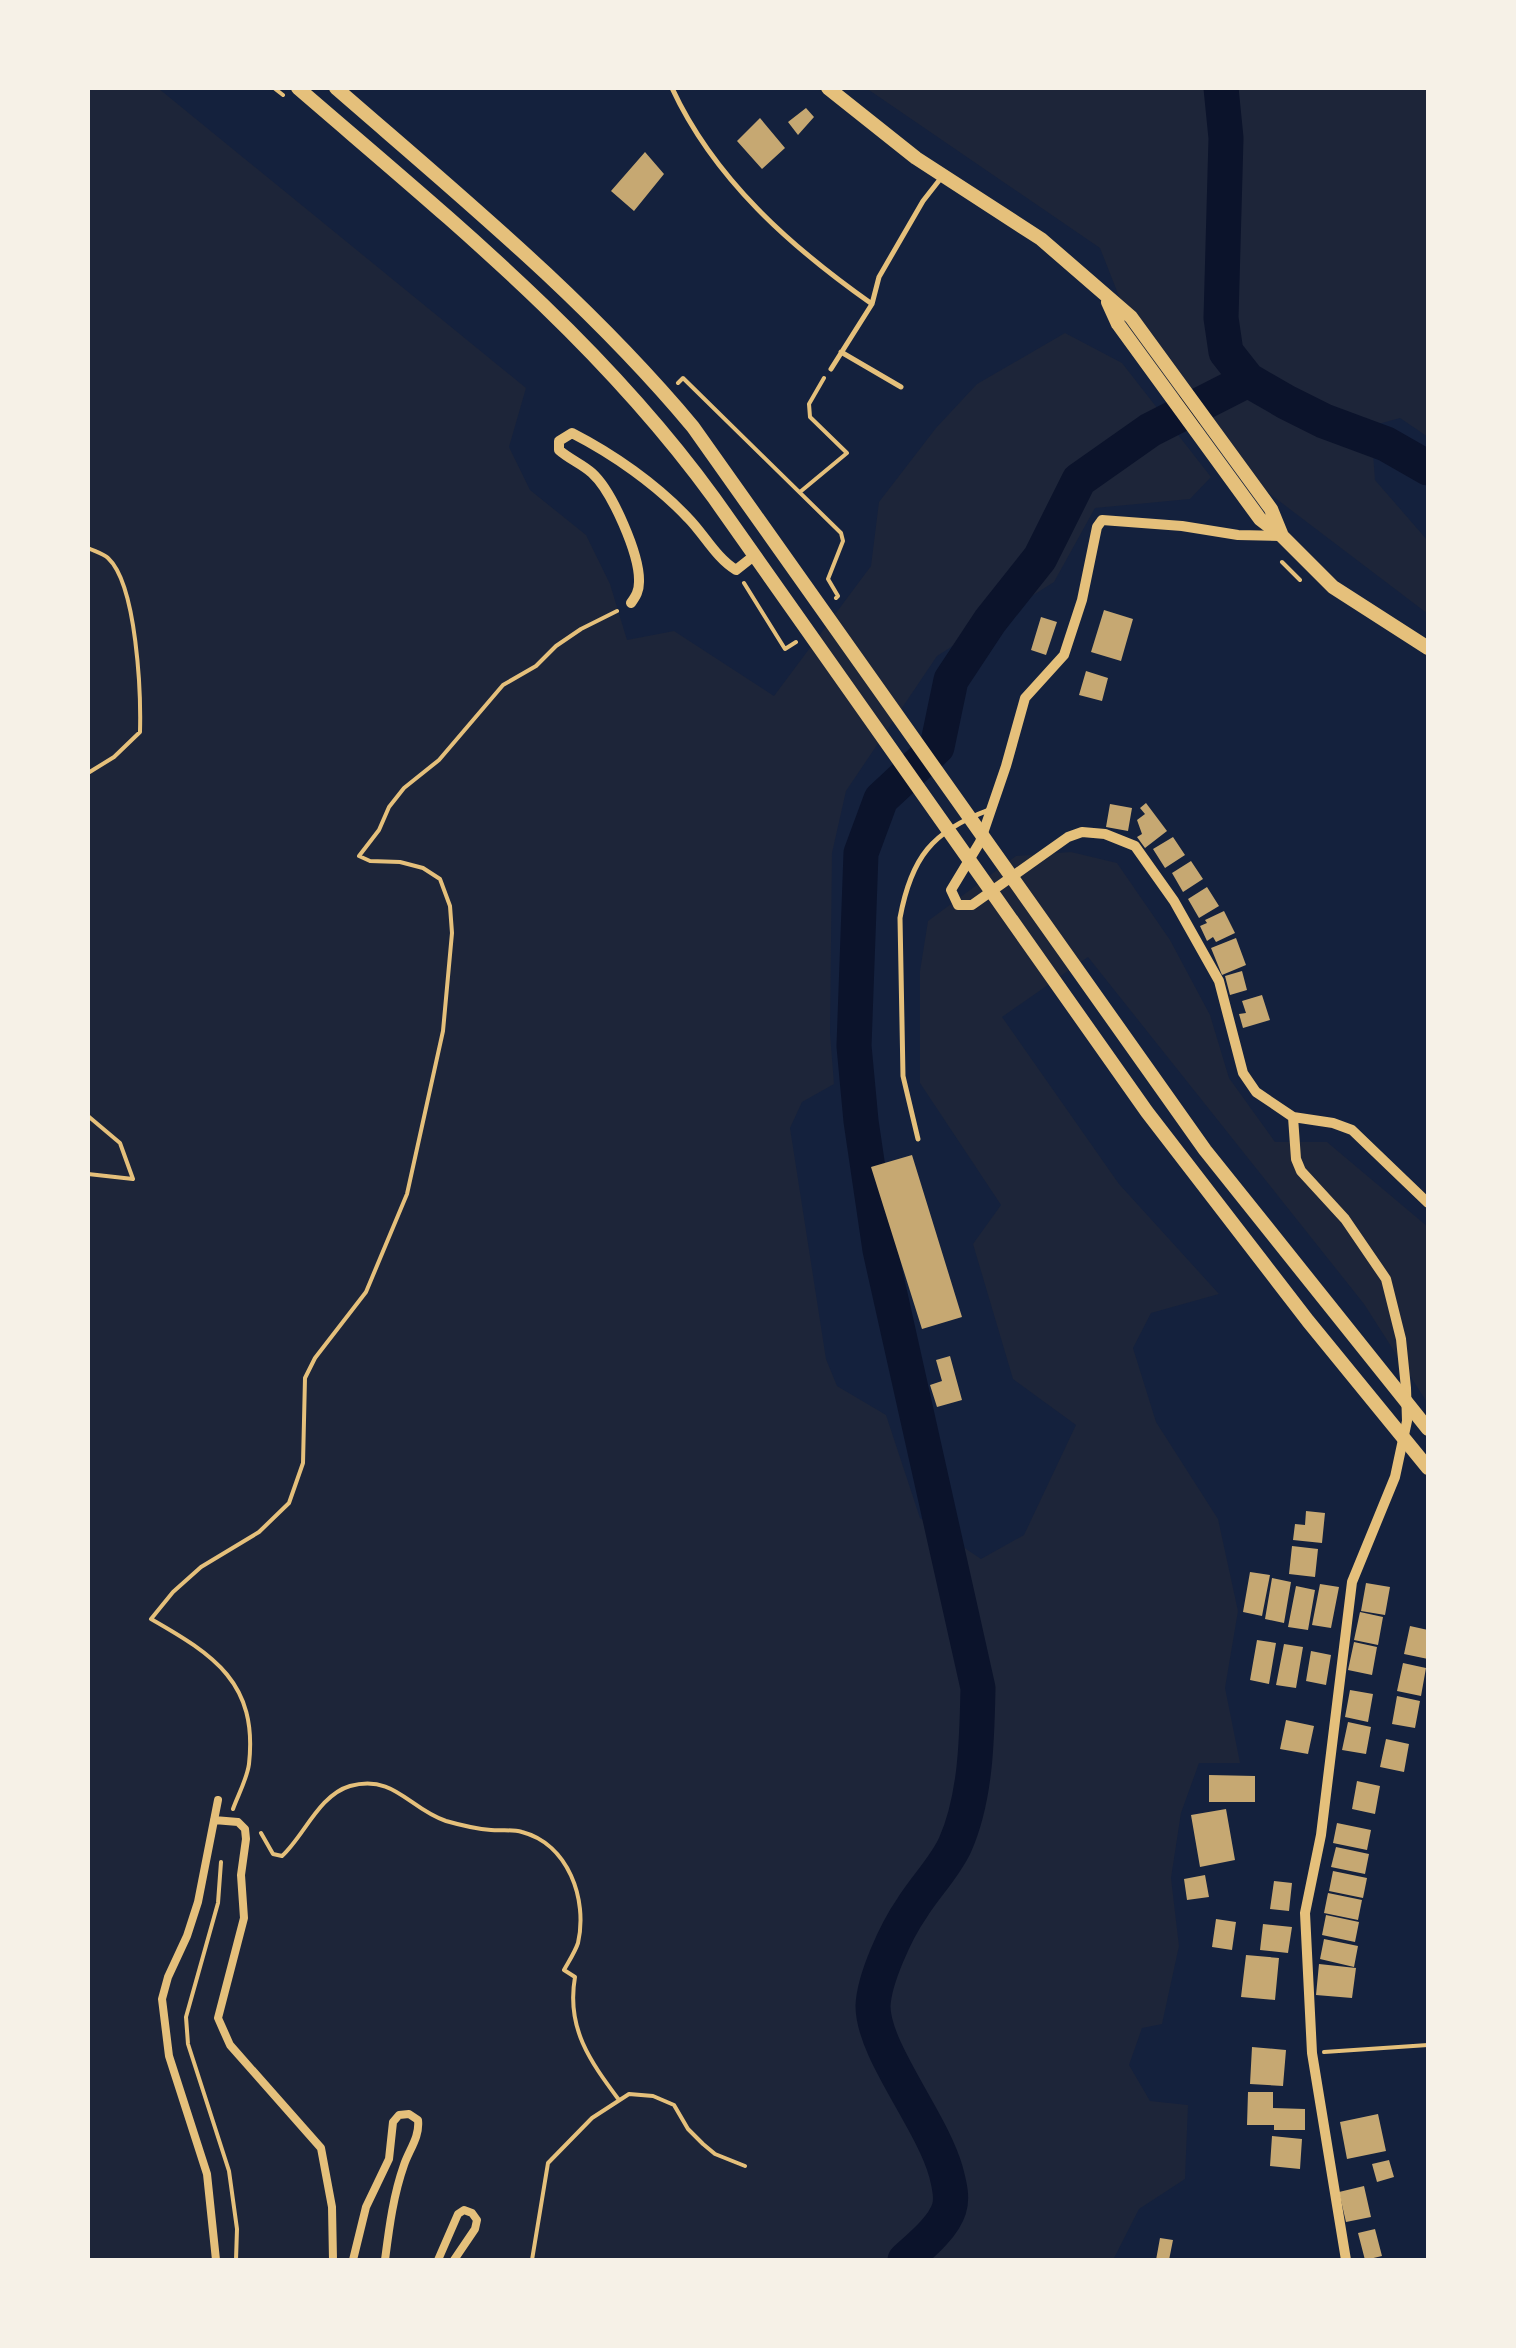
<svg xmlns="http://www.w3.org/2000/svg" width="1516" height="2348" font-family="Georgia,serif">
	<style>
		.green { fill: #1d2539 }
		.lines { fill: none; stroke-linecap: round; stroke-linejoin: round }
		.river { stroke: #0b132b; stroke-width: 35 }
		.building { fill: #c6a872 }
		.path { stroke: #e5c07b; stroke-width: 4 }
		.service { stroke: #e5c07b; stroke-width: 5 }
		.pedestrian { stroke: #e5c07b; stroke-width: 8 }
		.minor { stroke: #e5c07b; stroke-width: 10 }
		.secondary { stroke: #e5c07b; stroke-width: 14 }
	</style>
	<rect width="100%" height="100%" fill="#14213d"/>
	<path class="green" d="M 88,88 L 158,88 L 526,388 L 509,447 L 530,490 L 586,535 L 610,584 L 627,640 L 674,631 L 774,696 L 871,566 L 879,502 L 936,428 L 977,384 L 1065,333 L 1122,363 L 1211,477 L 1190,499 L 1095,508 L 1054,582 L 937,656 L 846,791 L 832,853 L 830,1033 L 834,1084 L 802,1102 L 790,1128 L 826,1359 L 837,1386 L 886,1415 L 920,1518 L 981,1559 L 1024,1535 L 1076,1425 L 1013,1379 L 973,1244 L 1001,1205 L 920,1083 L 920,971 L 928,921 L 1016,856 L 1071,852 L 1117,863 L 1170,940 L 1210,1015 L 1229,1078 L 1275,1142 L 1327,1142 L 1428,1227 L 1428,1404 L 1364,1304 L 1088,957 L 1002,1017 L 1119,1184 L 1219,1294 L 1151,1313 L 1133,1348 L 1156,1422 L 1218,1519 L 1238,1611 L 1225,1688 L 1240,1763 L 1199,1763 L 1181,1813 L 1171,1878 L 1179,1946 L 1162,2024 L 1142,2028 L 1129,2065 L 1150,2101 L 1188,2105 L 1185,2179 L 1139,2209 L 1113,2260 L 88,2260 Z
		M 866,88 L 1428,88 L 1428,437 L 1400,418 L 1371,426 L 1375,480 L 1428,541 L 1428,614 L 1233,466 L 1139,347 L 1100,248 Z"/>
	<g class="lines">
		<path class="river" d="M 1221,88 L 1226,138 L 1221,318 L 1226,352 L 1248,380 L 1286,402 L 1324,421 L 1386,444 L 1428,468
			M 905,2260 C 919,2247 943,2228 949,2209 C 953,2197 949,2184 946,2172 C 932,2121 873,2051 873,2006 C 874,1979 896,1931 912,1908 C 925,1887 945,1867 955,1845 C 976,1798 977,1738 978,1688 L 880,1250 L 861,1121 L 854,1046 L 861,853 L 881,799 L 937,747 L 951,680 L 990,621 L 1040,558 L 1079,480 L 1150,430 L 1248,380"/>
	</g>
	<path class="building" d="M 806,108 L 814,117 L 798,135 L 788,122 Z
		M 760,118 L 785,148 L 762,169 L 737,141 Z
		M 645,152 L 664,174 L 634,211 L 611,191 Z
		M 1104,610 L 1133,619 L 1121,661 L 1091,652 Z
		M 1041,617 L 1057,622 L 1046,655 L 1031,650 Z
		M 1086,671 L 1108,678 L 1102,701 L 1079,695 Z
		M 1146,803 L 1167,831 L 1145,848 L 1137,837 L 1142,834 L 1137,820 L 1145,814 L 1140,808 Z
		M 1110,804 L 1132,808 L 1128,831 L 1106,827 Z
		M 1173,837 L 1185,855 L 1165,868 L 1153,849 Z
		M 1191,861 L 1203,879 L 1183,892 L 1172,873 Z
		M 1207,887 L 1219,906 L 1199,918 L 1188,899 Z
		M 1224,911 L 1235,933 L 1216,942 L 1213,937 L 1207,941 L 1200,926 L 1207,923 L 1205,920 Z
		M 1236,938 L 1246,965 L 1222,975 L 1211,948 Z
		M 1242,971 L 1247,990 L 1230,995 L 1225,976 Z
		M 1262,995 L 1270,1020 L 1243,1028 L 1239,1014 L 1246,1013 L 1242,1001 Z
		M 912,1155 L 962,1317 L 922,1329 L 871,1167 Z
		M 950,1356 L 962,1400 L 937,1407 L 930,1385 L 942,1381 L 936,1360 Z
		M 1306,1511 L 1325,1513 L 1322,1543 L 1293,1540 L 1295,1524 L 1305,1525 Z
		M 1292,1546 L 1318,1549 L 1315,1577 L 1289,1574 Z
		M 1250,1572 L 1270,1575 L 1262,1616 L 1243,1612 Z
		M 1272,1578 L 1291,1582 L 1284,1623 L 1265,1619 Z
		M 1366,1583 L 1390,1587 L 1385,1615 L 1361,1611 Z
		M 1320,1584 L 1339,1587 L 1331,1628 L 1312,1625 Z
		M 1296,1586 L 1315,1590 L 1308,1630 L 1288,1627 Z
		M 1360,1612 L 1383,1617 L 1378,1645 L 1354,1640 Z
		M 1410,1626 L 1428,1630 L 1428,1659 L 1404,1654 Z
		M 1257,1640 L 1276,1643 L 1269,1684 L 1250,1680 Z
		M 1354,1642 L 1377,1647 L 1372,1675 L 1348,1670 Z
		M 1284,1644 L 1303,1647 L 1296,1688 L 1276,1685 Z
		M 1311,1651 L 1331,1655 L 1326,1685 L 1306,1681 Z
		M 1403,1663 L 1426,1668 L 1421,1696 L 1397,1691 Z
		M 1350,1690 L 1373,1694 L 1368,1722 L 1345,1717 Z
		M 1397,1696 L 1420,1701 L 1415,1728 L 1392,1724 Z
		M 1286,1720 L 1314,1726 L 1308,1754 L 1280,1749 Z
		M 1348,1722 L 1371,1727 L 1366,1754 L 1342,1750 Z
		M 1386,1739 L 1409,1744 L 1404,1772 L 1380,1767 Z
		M 1209,1775 L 1255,1776 L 1255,1802 L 1209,1802 Z
		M 1357,1781 L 1380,1786 L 1375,1814 L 1352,1809 Z
		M 1226,1809 L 1235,1860 L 1200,1867 L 1191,1815 Z
		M 1337,1823 L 1371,1830 L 1367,1850 L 1333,1843 Z
		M 1336,1847 L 1369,1854 L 1365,1874 L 1331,1867 Z
		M 1333,1871 L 1367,1878 L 1363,1898 L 1329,1891 Z
		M 1205,1875 L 1209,1897 L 1187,1900 L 1184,1879 Z
		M 1274,1881 L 1292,1883 L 1289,1911 L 1270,1909 Z
		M 1328,1893 L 1362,1900 L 1358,1920 L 1324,1913 Z
		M 1326,1915 L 1359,1922 L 1355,1942 L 1322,1935 Z
		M 1216,1919 L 1236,1922 L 1232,1950 L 1212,1947 Z
		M 1263,1924 L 1292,1927 L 1288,1953 L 1260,1950 Z
		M 1324,1939 L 1358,1946 L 1354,1967 L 1320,1959 Z
		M 1246,1955 L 1279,1958 L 1275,2000 L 1241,1997 Z
		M 1319,1964 L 1356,1968 L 1352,1998 L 1316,1995 Z
		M 1252,2047 L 1286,2050 L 1283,2086 L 1250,2084 Z
		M 1248,2092 L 1273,2092 L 1273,2108 L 1305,2109 L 1305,2130 L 1274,2130 L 1274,2125 L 1247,2125 Z
		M 1378,2114 L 1386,2151 L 1347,2159 L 1340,2122 Z
		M 1272,2136 L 1302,2139 L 1300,2169 L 1270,2166 Z
		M 1389,2160 L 1394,2177 L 1377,2182 L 1372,2164 Z
		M 1364,2186 L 1371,2217 L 1346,2222 L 1339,2192 Z
		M 1375,2229 L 1382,2256 L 1365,2260 L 1358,2233 Z
		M 1160,2238 L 1173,2240 L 1169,2260 L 1156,2260 Z"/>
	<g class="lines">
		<path class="path" d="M 274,88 L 283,95
			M 678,383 L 683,378 L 841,533 L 843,541 L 828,579 L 838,596 L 836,598
			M 800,492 L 847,453 L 810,417 L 809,404 L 824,378
			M 88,548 C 94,551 104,554 108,558 C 137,585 141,694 140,732 L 114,757 L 88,773
			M 1282,562 L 1300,580
			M 744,583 L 785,649 L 796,642
			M 88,1116 L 120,1143 L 133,1179 L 88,1174
			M 233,1809 C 238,1795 247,1779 249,1764 C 258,1683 214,1655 151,1619 L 173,1592 L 201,1567 L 259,1532 L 289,1503 L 303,1463 L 305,1378 L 315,1358 L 366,1292 L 407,1194 L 443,1031 L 452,933 L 450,906 L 440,879 L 423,868 L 400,862 L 370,861 L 359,856 L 379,830 L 389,807 L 404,788 L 439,760 L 503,685 L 536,666 L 556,646 L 581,629 L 617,611
			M 261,1833 L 273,1854 L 282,1856 C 304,1836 319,1795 350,1786 C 395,1774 409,1809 446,1821 C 460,1825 477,1829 491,1830 C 501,1831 512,1829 522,1832 C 568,1844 588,1899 578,1943 C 575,1952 569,1961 564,1970 L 575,1977 C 566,2028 590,2061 619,2100
			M 221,1862 L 218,1903 L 186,2017 L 188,2044 L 229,2171 L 237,2229 L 236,2260
			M 1324,2052 L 1428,2045
			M 532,2260 L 548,2163 L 592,2118 L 629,2094 L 653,2096 L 674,2105 L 688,2129 L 703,2144 L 715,2154 L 745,2166"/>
		<path class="service" d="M 672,88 C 714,179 791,247 872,304
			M 841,352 L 901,387
			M 831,369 L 872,304 L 879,277 L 923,201 L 941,178
			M 918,1139 L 903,1076 L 900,918 C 911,858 932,831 989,810"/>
		<path class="pedestrian" d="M 214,1820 L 238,1822 L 245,1829 L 246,1839 L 241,1875 L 244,1918 L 218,2018 L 230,2045 L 321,2148 L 332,2207 L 333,2260
			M 216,2260 L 207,2174 L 169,2056 L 162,1999 L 168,1977 L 187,1936 L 198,1902 L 218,1800
			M 353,2260 L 366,2207 L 389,2159 L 393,2122 L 399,2115 L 409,2114 L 418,2120 C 420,2137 409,2150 404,2165 C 393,2196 389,2229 385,2260
			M 438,2260 L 458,2214 L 464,2210 L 472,2213 L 477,2220 L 475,2229 L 454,2260"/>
		<path class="minor" d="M 1281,536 L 1238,535 L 1182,526 L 1102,520 L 1097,527 L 1082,600 L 1064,655 L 1025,698 L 1006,766 L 980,842 L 951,890 L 958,905 L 972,905 L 1068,837 L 1082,832 L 1105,834 L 1135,846 L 1174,901 L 1219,981 L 1243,1073 L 1256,1092 L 1293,1117
			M 631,603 C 636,596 639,591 639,582 C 640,555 612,491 592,473 C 582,464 569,459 559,450 L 559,441 L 572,433 C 613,454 656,484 688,518 C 704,534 716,558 736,570 L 755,555
			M 1346,2260 L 1312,2053 L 1305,1913 L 1321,1835 L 1352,1582 L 1395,1477 L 1407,1421 L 1406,1388 L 1401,1339 L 1386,1279 L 1345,1219 L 1301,1171 L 1296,1159 L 1293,1117 L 1333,1123 L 1352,1130 L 1428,1203"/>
		<path class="secondary" d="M 298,88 C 446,216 598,338 714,498 L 1147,1112 L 1308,1321 L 1428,1468
			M 336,88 C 460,196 587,300 693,427 L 1205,1150 L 1428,1429
			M 828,88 L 916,158 L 1041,239 L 1131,317 L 1271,509 L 1282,536
			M 1108,302 L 1118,324 L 1260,519 L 1282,536 L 1333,587 L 1428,648"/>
	</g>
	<rect width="1516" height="2348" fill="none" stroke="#f6f1e7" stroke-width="180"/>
</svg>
